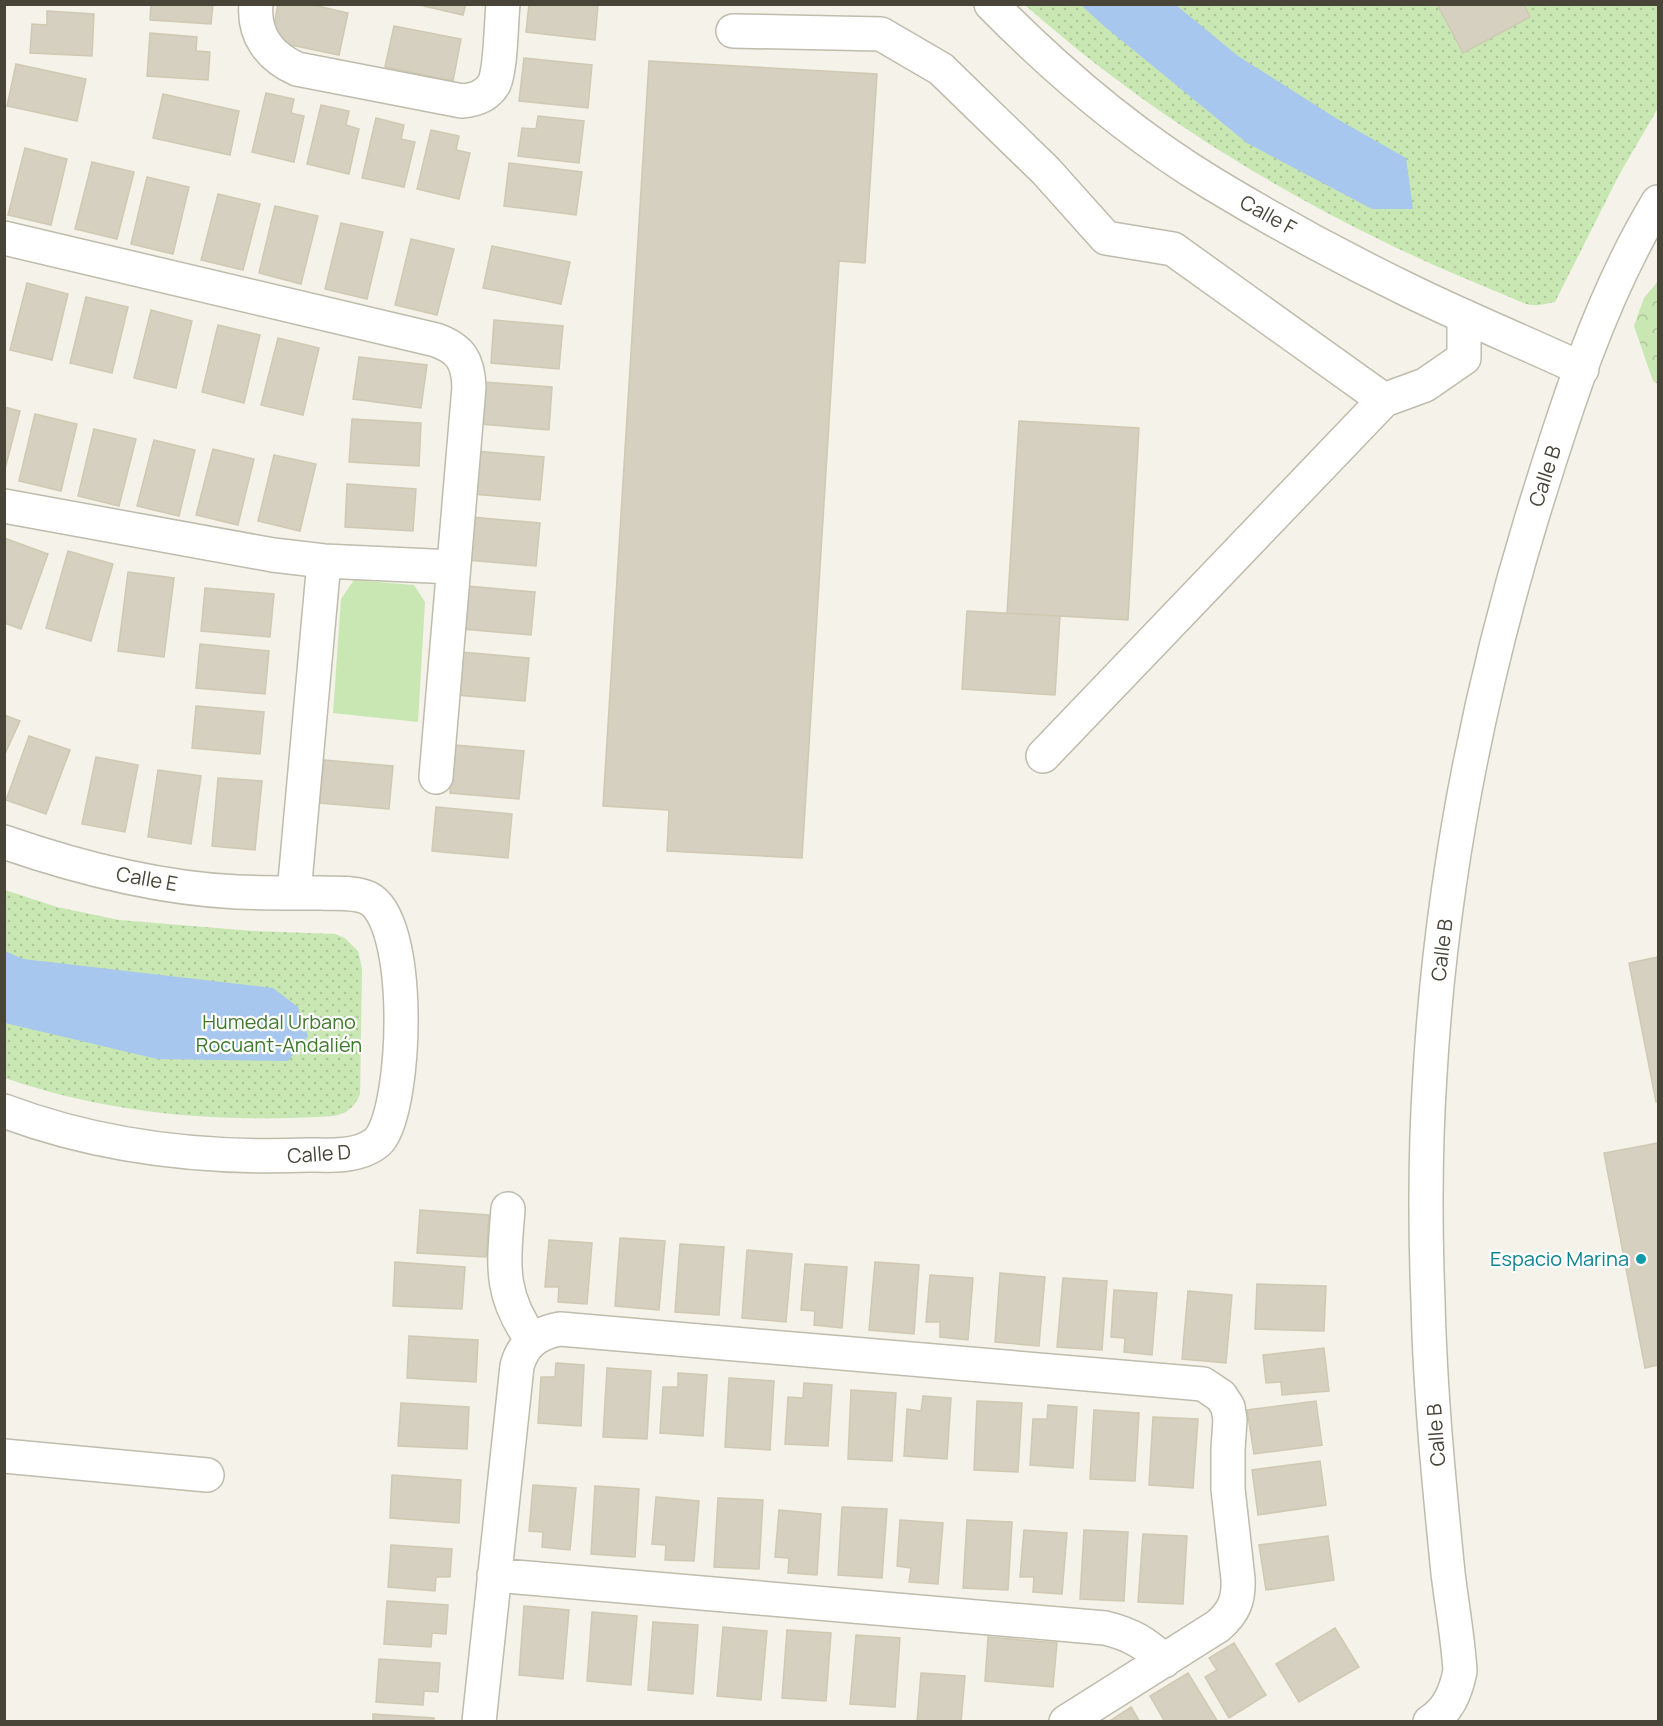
<svg xmlns="http://www.w3.org/2000/svg" width="1663" height="1726" font-family="Manrope,sans-serif">
	<style>
		.green { fill: #c8e7b3 }
		.forest { fill: url(#forest-crowns) }
		.park { fill: url(#park-dots) }
		.water { fill: #a7c7ef }
		.building { fill: #d5d0bf; stroke: #d0c9b2; stroke-width: 1.5 }
		.lines { fill: none; stroke-linecap: round; stroke-linejoin: round }
		.minor-casing { stroke: #bfbcac; stroke-width: 36 }
		.minor { stroke: #fff; stroke-width: 33 }
		.culture-dot { fill: #0f9aa8; stroke: #fff; stroke-width: 2 }
		.labels { text-anchor: middle; stroke-width: 4.5; stroke-linejoin: round; paint-order: stroke }
		.street-label { font-size: 20px; fill: #484438; stroke: #fff }
		.park-label { font-size: 20px; fill: #3e792c; stroke: #fff }
		.culture-label { font-size: 20px; fill: #0d838f; stroke: #fff; text-anchor: end }
	</style>
	<defs>
		<pattern id="forest-crowns" width="20" height="18" patternUnits="userSpaceOnUse" patternTransform="scale(1.5)"><rect width="20" height="18" fill="#c8e7b3"/><path d="M2 6a3 3 0 1 1 6 0M12 15a3 3 0 1 1 6 0" fill="none" stroke="#adc79b"/></pattern>
		<pattern id="park-dots" width="8" height="8" patternUnits="userSpaceOnUse" patternTransform="scale(1.5)"><rect width="8" height="8" fill="#c8e7b3"/><path d="M2 2h.1M6 6h.1" fill="none" stroke="#adc79b" stroke-width="1.8" stroke-linecap="round"/></pattern>
	</defs>
	<rect width="100%" height="100%" fill="#f4f2e9"/>
	<path class="green" d="M 354,580 L 414,585 L 425,602 L 418,722 L 333,713 L 341,599 Z"/>
	<path class="forest" d="M 1658,281 L 1658,384 L 1653,381 L 1634,326 L 1644,298 Z"/>
	<path class="park" d="M 1025,5 L 1658,5 L 1658,108 L 1619,175 L 1555,302 C 1548,303 1540,306 1533,305 C 1525,305 1515,299 1507,296 C 1483,286 1459,276 1436,266 C 1287,199 1147,113 1025,5 Z
		M 5,890 L 57,907 L 119,920 L 253,931 L 335,934 L 345,938 L 358,951 L 362,968 L 360,1094 C 355,1107 347,1113 334,1116 C 221,1123 112,1115 5,1078 Z"/>
	<path class="water" d="M 1081,5 L 1176,5 L 1238,56 L 1339,120 L 1406,158 L 1413,209 L 1372,209 L 1247,143 L 1104,26 Z
		M 5,951 L 23,959 L 273,988 L 298,1007 L 308,1036 L 288,1061 L 157,1059 L 5,1023 Z"/>
	<path class="building" d="M 151,4 L 213,4 L 211,24 L 150,20 Z
		M 278,4 L 309,4 L 348,13 L 339,55 L 271,41 Z
		M 415,4 L 466,4 L 463,15 Z
		M 529,4 L 598,4 L 595,40 L 526,32 Z
		M 1437,4 L 1524,4 L 1530,17 L 1463,53 Z
		M 47,11 L 94,14 L 92,56 L 30,53 L 32,24 L 47,25 Z
		M 394,26 L 461,39 L 453,81 L 385,67 Z
		M 150,33 L 197,37 L 196,51 L 210,52 L 208,80 L 147,76 Z
		M 524,58 L 592,65 L 588,108 L 519,101 Z
		M 649,61 L 877,74 L 865,263 L 839,261 L 802,858 L 667,851 L 669,810 L 603,806 Z
		M 16,64 L 86,79 L 77,121 L 7,106 Z
		M 266,93 L 294,99 L 291,113 L 304,116 L 294,162 L 252,152 Z
		M 163,94 L 239,111 L 230,155 L 153,138 Z
		M 321,105 L 349,111 L 346,125 L 359,129 L 349,174 L 307,164 Z
		M 538,116 L 584,121 L 579,163 L 518,156 L 522,128 L 536,129 Z
		M 376,118 L 404,125 L 401,139 L 415,142 L 404,187 L 362,178 Z
		M 431,130 L 459,136 L 456,150 L 470,153 L 459,199 L 417,189 Z
		M 25,148 L 67,159 L 51,225 L 8,215 Z
		M 92,162 L 134,172 L 117,239 L 75,229 Z
		M 509,163 L 582,172 L 576,215 L 504,206 Z
		M 147,177 L 189,187 L 173,254 L 131,244 Z
		M 218,194 L 260,204 L 243,270 L 201,260 Z
		M 275,206 L 318,216 L 301,284 L 259,273 Z
		M 341,223 L 383,232 L 367,299 L 325,289 Z
		M 411,239 L 454,249 L 437,315 L 395,305 Z
		M 492,246 L 570,262 L 561,304 L 483,288 Z
		M 27,283 L 68,294 L 52,360 L 10,350 Z
		M 86,297 L 128,307 L 112,373 L 70,363 Z
		M 151,310 L 192,321 L 176,388 L 134,378 Z
		M 494,320 L 563,326 L 559,369 L 491,363 Z
		M 218,325 L 260,335 L 244,403 L 202,392 Z
		M 278,338 L 319,348 L 303,415 L 261,405 Z
		M 359,357 L 427,365 L 421,408 L 353,399 Z
		M 484,382 L 552,387 L 549,430 L 480,424 Z
		M 4,407 L 20,411 L 4,473 Z
		M 35,414 L 77,424 L 61,491 L 19,481 Z
		M 352,419 L 421,423 L 419,466 L 349,462 Z
		M 1019,421 L 1139,428 L 1128,620 L 1007,613 Z
		M 94,429 L 136,439 L 119,506 L 78,496 Z
		M 154,440 L 195,450 L 179,516 L 137,506 Z
		M 213,449 L 254,459 L 238,525 L 196,515 Z
		M 475,451 L 544,457 L 540,500 L 472,494 Z
		M 274,455 L 316,464 L 300,531 L 258,521 Z
		M 347,484 L 416,489 L 413,531 L 345,527 Z
		M 471,517 L 540,523 L 536,566 L 467,560 Z
		M 4,538 L 48,554 L 21,629 L 4,623 Z
		M 68,551 L 113,564 L 91,641 L 46,628 Z
		M 128,572 L 174,578 L 164,657 L 118,651 Z
		M 466,586 L 535,592 L 531,635 L 462,629 Z
		M 205,588 L 274,594 L 270,637 L 201,631 Z
		M 967,611 L 1060,616 L 1055,695 L 962,689 Z
		M 200,644 L 269,651 L 265,694 L 196,688 Z
		M 460,652 L 529,658 L 525,701 L 457,695 Z
		M 196,706 L 264,712 L 260,754 L 192,748 Z
		M 4,715 L 20,721 L 4,756 Z
		M 29,736 L 70,750 L 46,814 L 6,800 Z
		M 455,745 L 524,751 L 519,799 L 450,793 Z
		M 96,757 L 138,765 L 125,832 L 82,824 Z
		M 324,760 L 393,766 L 389,809 L 320,803 Z
		M 158,770 L 201,776 L 191,844 L 148,837 Z
		M 218,778 L 262,781 L 255,850 L 212,846 Z
		M 436,807 L 512,814 L 508,858 L 432,851 Z
		M 1658,957 L 1658,1101 L 1656,1102 L 1629,963 Z
		M 1658,1143 L 1658,1365 L 1645,1368 L 1604,1153 Z
		M 420,1210 L 489,1215 L 486,1257 L 417,1253 Z
		M 620,1238 L 665,1241 L 659,1310 L 615,1306 Z
		M 549,1240 L 592,1243 L 587,1304 L 558,1302 L 559,1287 L 545,1287 Z
		M 680,1244 L 724,1247 L 719,1315 L 675,1312 Z
		M 747,1250 L 792,1254 L 786,1322 L 742,1318 Z
		M 395,1262 L 465,1267 L 462,1309 L 393,1306 Z
		M 875,1262 L 919,1265 L 914,1334 L 869,1330 Z
		M 805,1264 L 847,1267 L 842,1328 L 814,1325 L 815,1311 L 801,1310 Z
		M 1000,1273 L 1045,1277 L 1039,1346 L 995,1342 Z
		M 930,1275 L 973,1278 L 968,1340 L 940,1337 L 940,1322 L 926,1322 Z
		M 1063,1278 L 1107,1281 L 1102,1350 L 1057,1347 Z
		M 1257,1284 L 1326,1286 L 1324,1331 L 1255,1329 Z
		M 1114,1290 L 1157,1293 L 1152,1355 L 1124,1352 L 1125,1338 L 1111,1337 Z
		M 1188,1291 L 1232,1295 L 1226,1363 L 1182,1359 Z
		M 409,1336 L 478,1340 L 476,1382 L 407,1378 Z
		M 1324,1348 L 1329,1391 L 1282,1395 L 1281,1382 L 1266,1383 L 1263,1355 Z
		M 556,1363 L 584,1365 L 581,1426 L 538,1423 L 541,1377 L 555,1377 Z
		M 607,1368 L 651,1371 L 647,1439 L 603,1437 Z
		M 678,1373 L 707,1375 L 703,1436 L 660,1433 L 663,1387 L 678,1387 Z
		M 729,1378 L 774,1381 L 770,1450 L 725,1447 Z
		M 804,1383 L 832,1385 L 828,1446 L 785,1444 L 788,1397 L 803,1398 Z
		M 851,1390 L 896,1393 L 892,1461 L 848,1459 Z
		M 923,1396 L 951,1398 L 947,1459 L 904,1456 L 907,1409 L 921,1411 Z
		M 977,1401 L 1022,1403 L 1018,1472 L 974,1470 Z
		M 1316,1401 L 1322,1445 L 1254,1454 L 1247,1410 Z
		M 401,1403 L 469,1407 L 467,1449 L 398,1446 Z
		M 1048,1405 L 1077,1407 L 1073,1468 L 1030,1465 L 1033,1419 L 1047,1419 Z
		M 1094,1410 L 1139,1413 L 1135,1481 L 1090,1479 Z
		M 1153,1417 L 1198,1419 L 1193,1488 L 1149,1485 Z
		M 1320,1461 L 1326,1505 L 1258,1515 L 1252,1470 Z
		M 392,1475 L 461,1480 L 459,1523 L 390,1518 Z
		M 533,1485 L 576,1488 L 570,1550 L 542,1547 L 543,1532 L 529,1531 Z
		M 595,1486 L 639,1489 L 635,1557 L 591,1554 Z
		M 656,1497 L 699,1501 L 694,1561 L 665,1560 L 666,1545 L 652,1544 Z
		M 718,1498 L 763,1500 L 759,1569 L 714,1567 Z
		M 842,1507 L 887,1509 L 882,1578 L 838,1575 Z
		M 779,1510 L 821,1514 L 817,1575 L 788,1573 L 789,1558 L 775,1557 Z
		M 900,1520 L 943,1523 L 938,1584 L 909,1582 L 911,1568 L 897,1566 Z
		M 967,1520 L 1012,1522 L 1008,1590 L 963,1588 Z
		M 1024,1530 L 1067,1533 L 1062,1594 L 1033,1592 L 1034,1577 L 1020,1577 Z
		M 1084,1530 L 1128,1532 L 1124,1601 L 1080,1599 Z
		M 1143,1534 L 1187,1536 L 1183,1604 L 1138,1602 Z
		M 1328,1536 L 1334,1580 L 1266,1590 L 1259,1545 Z
		M 391,1545 L 452,1549 L 450,1577 L 436,1577 L 435,1591 L 388,1587 Z
		M 387,1601 L 448,1605 L 446,1634 L 432,1633 L 431,1647 L 384,1644 Z
		M 524,1606 L 569,1610 L 563,1679 L 519,1675 Z
		M 592,1612 L 637,1616 L 631,1685 L 587,1681 Z
		M 653,1622 L 698,1625 L 693,1694 L 648,1690 Z
		M 723,1627 L 767,1631 L 761,1700 L 717,1696 Z
		M 1335,1628 L 1359,1667 L 1299,1702 L 1276,1664 Z
		M 787,1630 L 831,1633 L 826,1701 L 782,1698 Z
		M 856,1635 L 900,1638 L 895,1707 L 850,1704 Z
		M 988,1637 L 1057,1643 L 1053,1687 L 985,1681 Z
		M 1234,1643 L 1266,1695 L 1229,1718 L 1205,1677 L 1217,1670 L 1209,1658 Z
		M 379,1659 L 440,1663 L 438,1692 L 424,1691 L 423,1705 L 376,1702 Z
		M 921,1673 L 965,1676 L 961,1722 L 917,1722 Z
		M 1188,1673 L 1218,1722 L 1165,1722 L 1150,1696 Z
		M 1131,1707 L 1140,1722 L 1108,1722 Z
		M 373,1714 L 434,1718 L 434,1722 L 373,1722 Z"/>
	<g class="lines">
		<defs>
			<path id="minor" d="M 256,4 C 253,35 270,57 297,69 L 462,101 C 475,100 487,96 494,84 C 501,69 501,23 503,4
				M 991,4 C 1058,72 1132,135 1213,184 C 1276,222 1342,258 1408,290 C 1465,318 1524,342 1582,369
				M 733,31 L 881,34 L 941,69 L 1046,171 L 1106,238 L 1173,249 L 1384,400 L 1425,385 L 1464,358 L 1464,316
				M 4,238 L 436,340 C 461,349 468,361 469,387 L 436,777
				M 4,506 L 273,555 L 324,561 L 453,567
				M 1043,756 L 1384,400
				M 4,842 C 79,868 157,888 237,892 C 265,893 294,893 323,893 C 337,894 355,892 368,898 C 413,920 407,1103 380,1139 C 377,1143 372,1146 368,1148 C 350,1157 328,1155 308,1155 C 206,1159 100,1147 4,1111
				M 294,893 L 324,561
				M 508,1209 C 504,1263 498,1293 532,1340
				M 4,1456 L 207,1475
				M 494,1575 L 1105,1628 C 1130,1634 1146,1643 1164,1661
				M 479,1722 L 517,1366 C 523,1344 537,1333 560,1329 L 1203,1384 L 1221,1396 L 1228,1407 L 1230,1420 L 1228,1449 L 1228,1489 L 1238,1579 C 1239,1600 1234,1612 1218,1626 L 1066,1722
				M 1430,1722 C 1449,1710 1456,1691 1460,1671 C 1458,1638 1452,1606 1448,1573 C 1439,1483 1430,1392 1428,1301 C 1425,1226 1425,1150 1430,1074 C 1441,886 1477,698 1532,517 C 1565,410 1600,298 1658,202"/>
		</defs>
		<use href="#minor" class="minor-casing"/>
		<use href="#minor" class="minor"/>
	</g>
	<circle class="culture-dot" cx="1641" cy="1259" r="6"/>
	<g class="labels">
		<g class="street-label">
			<text transform="translate(1268 215) rotate(29)" y="7">Calle F</text>
			<text transform="translate(1545 476) rotate(-72)" y="7">Calle B</text>
			<text transform="translate(147 879) rotate(10)" y="7">Calle E</text>
			<text transform="translate(1442 950) rotate(-83)" y="7">Calle B</text>
			<text transform="translate(319 1154) rotate(-4)" y="7">Calle D</text>
			<text transform="translate(1436 1435) rotate(-94)" y="7">Calle B</text>
		</g>
		<g class="park-label">
			<text x="279" y="1029">Humedal Urbano<tspan x="279" dy="23">Rocuant-Andalién</tspan></text>
		</g>
		<g class="culture-label">
			<text x="1629" y="1266">Espacio Marina</text>
		</g>
	</g>
	<rect width="1663" height="1726" fill="none" stroke="#484438" stroke-width="12"/>
</svg>
